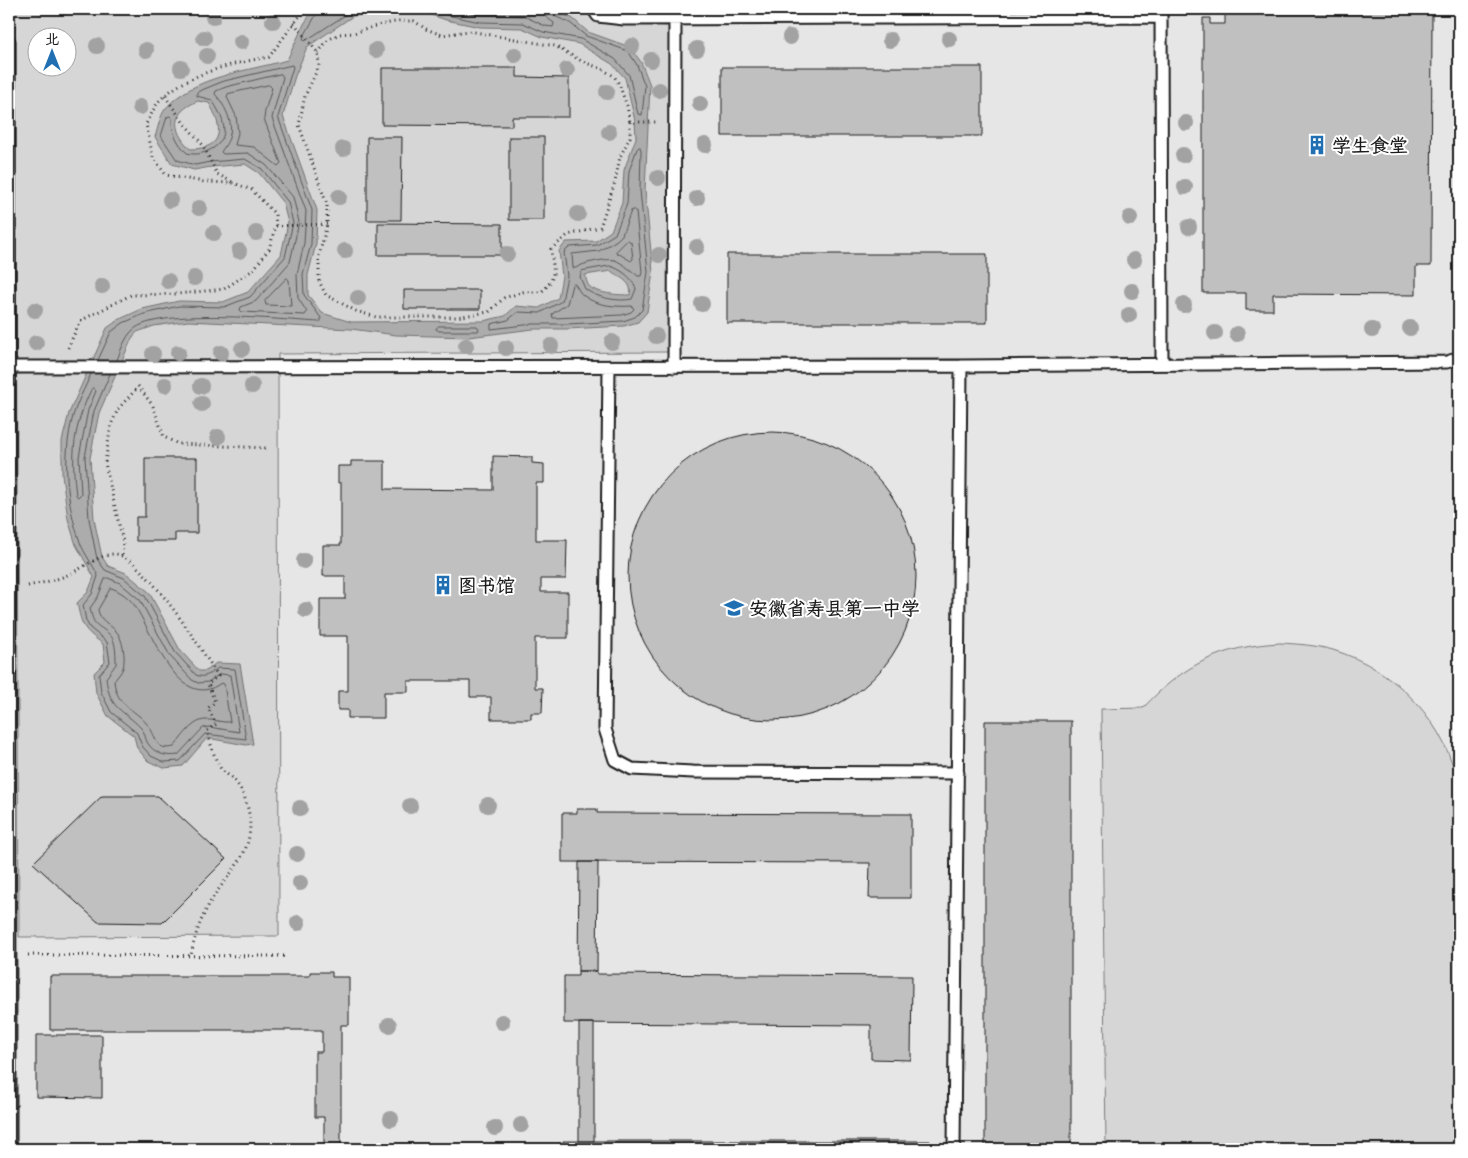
<svg xmlns="http://www.w3.org/2000/svg" width="1468" height="1158" font-family="'Patrick Hand','LXGW WenKai TC',sans-serif">
	<style>
		.built { fill: #e6e6e6; fill-rule: evenodd }
		.green { fill: #d6d6d6; stroke: #797979; fill-rule: evenodd }
		.water { fill: #acacac; stroke: #727272; fill-rule: evenodd }
		.lines { fill: none; stroke-linecap: round; stroke-linejoin: round }
		.shore { stroke: #565656; stroke-width: 1 }
		.building { fill: #c0c0c0; stroke: #1c1c1c }
		.lane-casing { stroke: #1c1c1c; stroke-width: 15 }
		.path { stroke: #1c1c1c; stroke-width: 3; stroke-dasharray: 1 4; stroke-linecap: butt }
		.lane { stroke: #fff; stroke-width: 11 }
		.tree { fill: #a2a2a2 }
		.labels { text-anchor: middle; stroke-width: 4; stroke-linejoin: round; paint-order: stroke }
		.poi-label { font-size: 19px; font-weight: bold; fill: #1c1c1c; stroke: #fff; text-anchor: start }
	</style>
	<rect width="100%" height="100%" fill="#f6f6f6"/>
	<filter id="ink" filterUnits="userSpaceOnUse"><feTurbulence type="fractalNoise" baseFrequency=".02" numOctaves="2"/><feDisplacementMap in="SourceGraphic" scale="10" xChannelSelector="R" yChannelSelector="G"/><feConvolveMatrix kernelMatrix="1 2 1 2 8 2 1 2 1" color-interpolation-filters="sRGB"/></filter>
	<g filter="url(#ink)">
		<path class="built" d="M 9,9 L 1459,9 L 1459,1149 L 9,1149 ZM 38,38 L 68,38 L 68,68 L 38,68 Z"/>
		<path class="green" d="M 15,9 L 585,9 L 599,23 L 671,26 L 668,352 L 278,354 L 279,936 L 19,937 ZM 38,38 L 68,38 L 68,68 L 38,68 Z
			M 1280,643 C 1298,644 1315,645 1333,650 C 1397,669 1448,724 1459,790 L 1459,1149 L 1106,1149 L 1101,709 L 1143,708 C 1183,665 1221,646 1280,643 Z"/>
		<path class="water" d="M 314,9 L 488,9 L 517,11 L 551,9 L 572,18 L 588,32 L 630,47 L 641,62 L 650,85 L 645,190 L 653,272 L 647,312 L 638,322 L 624,326 L 567,329 L 533,329 L 469,337 L 396,335 L 351,329 L 188,321 L 154,326 L 137,332 L 132,338 L 99,413 L 90,458 L 94,519 L 102,557 L 108,566 L 126,573 L 149,592 L 180,650 L 199,671 L 206,671 L 216,663 L 240,664 L 253,744 L 246,745 L 207,738 L 183,766 L 164,768 L 148,761 L 137,748 L 134,736 L 108,716 L 96,693 L 94,673 L 105,662 L 103,644 C 83,629 82,627 77,603 L 88,592 L 94,577 L 76,545 L 68,519 L 62,475 L 62,441 L 69,413 L 107,328 L 120,319 L 142,309 L 179,301 L 223,302 L 248,292 L 281,255 L 288,223 L 283,203 L 259,173 L 245,164 L 211,167 L 194,170 L 172,164 L 155,137 C 158,128 160,115 166,108 C 193,76 249,71 287,60 L 304,24 ZM 406,11 L 426,13 L 446,20 L 480,27 L 522,28 L 542,37 L 579,44 L 612,64 L 625,78 L 635,121 L 636,138 L 624,170 L 622,203 L 611,231 L 596,241 L 566,242 L 559,251 L 562,276 L 558,298 L 539,308 L 516,306 L 505,316 L 483,321 L 351,322 L 322,313 L 308,295 L 308,275 L 316,244 L 317,210 L 283,116 L 295,76 L 307,47 L 353,16 L 373,12 ZM 198,101 L 209,103 C 223,127 225,149 190,149 C 171,129 171,112 198,101 ZM 611,271 C 620,278 633,282 630,295 C 620,295 596,294 589,286 C 587,284 586,278 585,275 Z"/>
		<g class="lines">
			<path class="shore" d="M 318,9 L 317,13 L 303,38 L 305,41 L 350,12 L 363,9
				M 429,9 L 447,15 L 480,22 L 523,23 L 543,32 L 581,39 L 615,59 L 629,75 L 638,114 L 642,115 L 645,86 L 637,65 L 628,51 L 586,36 L 570,23 L 552,15 L 549,9
				M 449,9 L 481,15 L 524,16 L 545,26 L 553,27 L 554,23 L 546,17 L 543,9
				M 281,74 L 283,77 L 272,118 L 306,211 L 304,243 L 297,275 L 298,298 L 307,312 L 305,315 L 242,312 L 240,310 L 241,307 L 256,301 L 290,262 L 299,222 L 293,197 L 266,165 L 248,153 L 223,154 L 221,152 C 224,147 229,141 230,134 C 233,121 224,104 215,94 L 216,91 L 226,87 Z
				M 269,85 L 272,88 L 265,111 L 264,119 L 281,163 L 278,166 L 254,147 L 235,145 L 238,133 L 236,116 L 227,97 L 228,94 Z
				M 640,147 L 641,150 L 640,190 L 648,272 L 642,310 L 635,317 L 623,321 L 567,324 L 533,324 L 491,329 L 491,324 L 508,320 L 518,312 L 540,313 L 562,301 L 567,276 L 564,252 L 570,247 L 597,245 L 615,234 L 627,204 L 629,171 L 637,149 Z
				M 634,210 L 636,212 L 642,272 L 641,276 L 638,276 C 632,271 622,263 615,260 C 607,258 582,263 576,268 L 573,268 L 572,254 L 599,251 L 617,240 L 622,235 L 631,211 Z
				M 628,240 L 631,242 L 633,259 L 631,261 L 616,252 Z
				M 610,266 C 621,269 633,278 636,289 L 632,299 C 618,302 597,298 585,289 L 580,277 L 582,271 Z
				M 287,278 L 289,280 L 291,306 L 266,305 L 265,301 Z
				M 574,283 C 578,287 579,293 584,296 C 597,306 617,307 632,306 L 634,309 L 631,312 L 622,315 L 553,318 L 552,314 L 567,304 L 572,285 Z
				M 439,326 L 477,326 L 479,329 L 478,331 L 439,331 L 436,329 Z
				M 98,360 L 111,332 L 123,323 L 144,314 L 179,306 L 224,307 L 250,297 L 285,257 L 293,223 L 288,202 L 262,169 L 245,159 L 210,162 L 195,165 L 177,160 L 161,136 L 167,117 L 170,116 L 172,118 C 171,131 177,143 187,153 C 195,155 202,154 210,150 C 233,138 223,117 212,100 L 197,96 L 197,92 L 224,81 L 292,65 L 293,67 L 278,117 L 312,210 L 311,244 L 303,274 L 304,295 L 321,318 L 321,321 L 319,322 C 283,320 157,307 133,330 C 125,337 121,350 117,360
				M 91,374 C 85,388 77,402 73,416 C 62,456 66,503 80,542 C 84,554 93,564 98,576 L 92,594 L 83,605 L 86,621 L 90,628 L 107,642 L 110,662 L 99,675 L 101,692 L 111,712 L 137,733 L 142,746 L 151,756 L 164,762 L 180,761 L 205,734 L 246,739 L 235,669 L 218,668 C 211,673 205,679 196,675 L 175,652 L 145,596 L 124,578 L 105,570 L 97,559 L 89,519 L 85,457 L 94,411 L 110,374
				M 93,388 L 96,391 L 88,410 L 79,457 L 81,494 L 78,497 L 76,495 C 71,454 73,428 91,390 Z
				M 108,578 L 120,583 L 140,600 L 170,656 L 192,680 L 198,683 L 208,682 L 220,674 L 230,675 L 239,732 L 209,727 L 203,728 L 178,755 C 166,757 154,754 147,742 C 145,738 145,732 141,728 C 122,708 110,711 106,678 L 116,664 C 116,656 116,642 111,636 C 98,623 94,629 90,608 L 98,597 L 105,579 Z
				M 111,588 C 119,590 131,599 135,606 C 152,632 179,714 221,683 L 224,684 L 230,722 C 222,723 214,719 206,720 C 192,720 182,738 174,747 C 153,752 157,734 147,724 C 133,707 117,707 114,681 C 117,677 121,673 123,668 C 126,658 123,637 115,630 C 108,623 100,621 98,610 Z"/>
		</g>
		<path class="building" d="M 1225,9 L 1432,9 L 1431,266 L 1416,266 L 1416,295 L 1273,294 L 1273,310 L 1246,310 L 1246,293 L 1203,293 L 1203,18 L 1210,18 L 1210,24 L 1225,24 Z
			M 722,67 L 982,67 L 982,136 L 722,136 Z
			M 382,68 L 517,68 L 517,77 L 569,78 L 569,117 L 512,117 L 512,126 L 382,125 Z
			M 367,137 L 402,137 L 401,220 L 367,220 Z
			M 509,137 L 544,137 L 544,220 L 509,220 Z
			M 378,223 L 502,224 L 502,255 L 378,255 Z
			M 727,254 L 987,254 L 987,323 L 727,323 Z
			M 404,290 L 480,290 L 480,309 L 404,309 Z
			M628 576a144 144 0 1 1 288 0a144 144 0 1 1-288 0Z
			M 493,456 L 532,457 L 532,463 L 544,464 L 544,483 L 536,483 L 536,540 L 567,540 L 566,579 L 541,579 L 541,592 L 568,592 L 568,638 L 535,638 L 535,688 L 543,688 L 542,713 L 531,713 L 531,719 L 491,719 L 491,697 L 470,697 L 470,681 L 408,681 L 408,692 L 384,692 L 384,718 L 348,718 L 348,710 L 338,710 L 338,691 L 348,691 L 348,636 L 320,636 L 320,599 L 345,599 L 345,576 L 323,576 L 323,545 L 341,545 L 341,483 L 338,483 L 338,466 L 351,466 L 351,461 L 385,461 L 385,489 L 493,490 Z
			M 145,458 L 197,458 L 197,533 L 175,533 L 175,541 L 136,541 L 136,517 L 145,517 Z
			M 985,721 L 1071,721 L 1071,1149 L 985,1149 Z
			M 102,796 L 158,796 L 226,859 L 162,923 L 98,922 L 33,863 Z
			M 577,809 L 597,809 L 597,813 L 911,814 L 911,898 L 869,898 L 870,863 L 562,862 L 562,813 L 577,813 Z
			M 579,862 L 598,862 L 597,971 L 578,971 Z
			M 578,971 L 597,971 L 597,974 L 912,976 L 911,1060 L 871,1059 L 871,1025 L 564,1023 L 564,976 L 578,976 Z
			M 310,972 L 332,972 L 332,977 L 349,977 L 349,1025 L 341,1025 L 341,1145 L 348,1145 L 348,1149 L 56,1149 L 56,1145 L 324,1145 L 324,1117 L 315,1117 L 315,1052 L 322,1052 L 322,1030 L 50,1030 L 50,976 L 310,976 Z
			M 579,1023 L 594,1023 L 594,1141 L 579,1141 Z
			M 36,1035 L 102,1035 L 102,1098 L 36,1097 Z
			M 563,1141 L 930,1141 L 930,1149 L 563,1149 Z"/>
		<g class="lines">
			<defs>
				<path id="lane" d="M 593,9 L 598,16 L 624,19 L 1161,17
					M 1161,9 L 1162,364
					M 9,41 L 10,1149
					M 10,367 L 961,366 L 1447,362 L 1459,358
					M 609,367 L 605,729 L 615,760 L 632,769 L 693,772 L 958,773
					M 674,367 L 675,20
					M 954,1149 L 961,366"/>
			</defs>
			<use href="#lane" class="lane-casing"/>
			<path class="path" d="M 294,23 L 318,53 L 319,66 L 305,96 L 299,125 L 327,205 L 327,224 L 319,256 L 319,281 L 326,295 L 356,311 L 376,317 L 456,317 L 489,312 L 504,298 L 523,292 L 541,292 C 558,278 553,269 551,249 L 568,235 L 600,227 L 615,182 L 620,157 L 630,137 L 630,122 L 656,122
				M 318,53 L 328,40 L 339,34 L 354,33 L 376,26 L 399,21 L 414,21 L 426,29 L 442,35 L 469,31 L 555,46 L 583,62 L 600,68 L 614,76 L 619,84 L 627,106 L 630,122
				M 165,96 L 183,122 L 203,145 L 217,174 L 232,182
				M 276,226 L 327,224
				M 68,348 L 76,330 L 82,320 L 131,295 L 177,294 L 224,289 L 253,270 L 269,249 L 276,226 L 275,214 L 252,190 L 234,183 L 204,182 L 166,175 L 153,157 L 146,124 C 151,116 155,104 162,98 C 189,73 234,63 269,57 L 305,9
				M 138,386 L 153,406 L 164,437 L 178,444 L 267,448
				M 122,555 L 123,542 L 105,463 L 111,425 L 118,409 L 138,387
				M 28,586 C 40,583 53,581 65,576 C 81,570 96,556 113,554 C 140,551 204,653 218,676 L 208,684 L 215,702 L 208,708 L 216,724 L 207,731 C 211,743 213,756 220,767 C 222,772 227,774 231,777 C 241,786 247,801 249,814 C 255,852 231,870 212,899 C 202,916 194,936 191,956
				M 28,955 L 284,956"/>
			<use href="#lane" class="lane"/>
		</g>
		<g class="tree">
			<circle cx="213" cy="17" r="8"/>
			<circle cx="273" cy="21" r="8"/>
			<circle cx="790" cy="37" r="8"/>
			<circle cx="204" cy="38" r="8"/>
			<circle cx="949" cy="39" r="8"/>
			<circle cx="890" cy="40" r="8"/>
			<circle cx="241" cy="42" r="8"/>
			<circle cx="97" cy="46" r="8"/>
			<circle cx="632" cy="46" r="8"/>
			<circle cx="697" cy="49" r="8"/>
			<circle cx="146" cy="50" r="8"/>
			<circle cx="376" cy="50" r="8"/>
			<circle cx="515" cy="55" r="8"/>
			<circle cx="207" cy="56" r="8"/>
			<circle cx="651" cy="60" r="8"/>
			<circle cx="181" cy="68" r="8"/>
			<circle cx="567" cy="70" r="8"/>
			<circle cx="659" cy="90" r="8"/>
			<circle cx="607" cy="92" r="8"/>
			<circle cx="700" cy="104" r="8"/>
			<circle cx="140" cy="107" r="8"/>
			<circle cx="1186" cy="123" r="8"/>
			<circle cx="609" cy="132" r="8"/>
			<circle cx="705" cy="145" r="8"/>
			<circle cx="343" cy="149" r="8"/>
			<circle cx="1183" cy="155" r="8"/>
			<circle cx="658" cy="178" r="8"/>
			<circle cx="1185" cy="187" r="8"/>
			<circle cx="339" cy="197" r="8"/>
			<circle cx="697" cy="198" r="8"/>
			<circle cx="170" cy="200" r="8"/>
			<circle cx="199" cy="208" r="8"/>
			<circle cx="578" cy="214" r="8"/>
			<circle cx="1130" cy="218" r="8"/>
			<circle cx="1189" cy="227" r="8"/>
			<circle cx="214" cy="233" r="8"/>
			<circle cx="256" cy="233" r="8"/>
			<circle cx="697" cy="247" r="8"/>
			<circle cx="239" cy="251" r="8"/>
			<circle cx="345" cy="251" r="8"/>
			<circle cx="507" cy="254" r="8"/>
			<circle cx="659" cy="255" r="8"/>
			<circle cx="1134" cy="260" r="8"/>
			<circle cx="194" cy="278" r="8"/>
			<circle cx="168" cy="281" r="8"/>
			<circle cx="102" cy="286" r="8"/>
			<circle cx="1132" cy="291" r="8"/>
			<circle cx="358" cy="298" r="8"/>
			<circle cx="702" cy="304" r="8"/>
			<circle cx="1184" cy="305" r="8"/>
			<circle cx="35" cy="310" r="8"/>
			<circle cx="1129" cy="315" r="8"/>
			<circle cx="1410" cy="328" r="8"/>
			<circle cx="1372" cy="330" r="8"/>
			<circle cx="1215" cy="333" r="8"/>
			<circle cx="1237" cy="334" r="8"/>
			<circle cx="656" cy="336" r="8"/>
			<circle cx="612" cy="342" r="8"/>
			<circle cx="36" cy="343" r="8"/>
			<circle cx="466" cy="346" r="8"/>
			<circle cx="551" cy="346" r="8"/>
			<circle cx="506" cy="348" r="8"/>
			<circle cx="242" cy="349" r="8"/>
			<circle cx="178" cy="353" r="8"/>
			<circle cx="221" cy="353" r="8"/>
			<circle cx="153" cy="354" r="8"/>
			<circle cx="165" cy="385" r="8"/>
			<circle cx="201" cy="386" r="8"/>
			<circle cx="252" cy="386" r="8"/>
			<circle cx="202" cy="404" r="8"/>
			<circle cx="218" cy="437" r="8"/>
			<circle cx="304" cy="561" r="8"/>
			<circle cx="306" cy="610" r="8"/>
			<circle cx="488" cy="805" r="8"/>
			<circle cx="410" cy="806" r="8"/>
			<circle cx="300" cy="808" r="8"/>
			<circle cx="297" cy="854" r="8"/>
			<circle cx="300" cy="883" r="8"/>
			<circle cx="298" cy="923" r="8"/>
			<circle cx="502" cy="1022" r="8"/>
			<circle cx="389" cy="1025" r="8"/>
			<circle cx="391" cy="1119" r="8"/>
			<circle cx="521" cy="1125" r="8"/>
			<circle cx="495" cy="1128" r="8"/>
		</g>
	</g>
	<defs>
		<symbol id="building-bare" viewBox="-9 -9 18 18"><path d="M-4-6H4V6H1V3H-1V6H-4ZM-2.5-4.3h1.7v1.8h-1.7ZM.8-4.3h1.7v1.8H.8ZM-2.5-1h1.7V.8h-1.7ZM.8-1h1.7V.8H.8Z" fill="#1f6fb2" stroke="#fff" stroke-width="2.5" paint-order="stroke"/></symbol>
		<symbol id="school-bare" viewBox="-9 -9 18 18"><path d="M0-5L7-2L0 1L-7-2ZM-4 1L0 2.5L4 1V4Q0 6-4 4Z" fill="#1f6fb2" stroke="#fff" stroke-width="2.5" paint-order="stroke"/></symbol>
	</defs>
	<g fill-rule="evenodd">
		<use href="#building-bare" x="1303" y="131" width="28" height="28"/>
		<use href="#building-bare" x="429" y="571" width="28" height="28"/>
		<use href="#school-bare" x="720" y="594" width="28" height="28"/>
	</g>
	<g class="labels">
		<g class="poi-label">
			<text x="1332" y="152">学生食堂</text>
			<text x="458" y="592">图书馆</text>
			<text x="749" y="615">安徽省寿县第一中学</text>
		</g>
	</g>
	<rect width="1468" height="1158" fill="none" stroke="#fff" stroke-width="30"/>
	<rect x="15" y="15" width="1438" height="1128" fill="none" stroke="#1c1c1c" stroke-width="2" filter="url(#ink)"/>
	<g transform="translate(52 52)"><circle r="24" fill="#ffffff" stroke="#a4a4a4"/>
	<path d="M0-4L9 19L0 12L-9 19Z" fill="#1f6fb2"/>
	<text y="-8" font-size="14" font-weight="bold" text-anchor="middle" fill="#1c1c1c">北</text>
	</g>
</svg>
